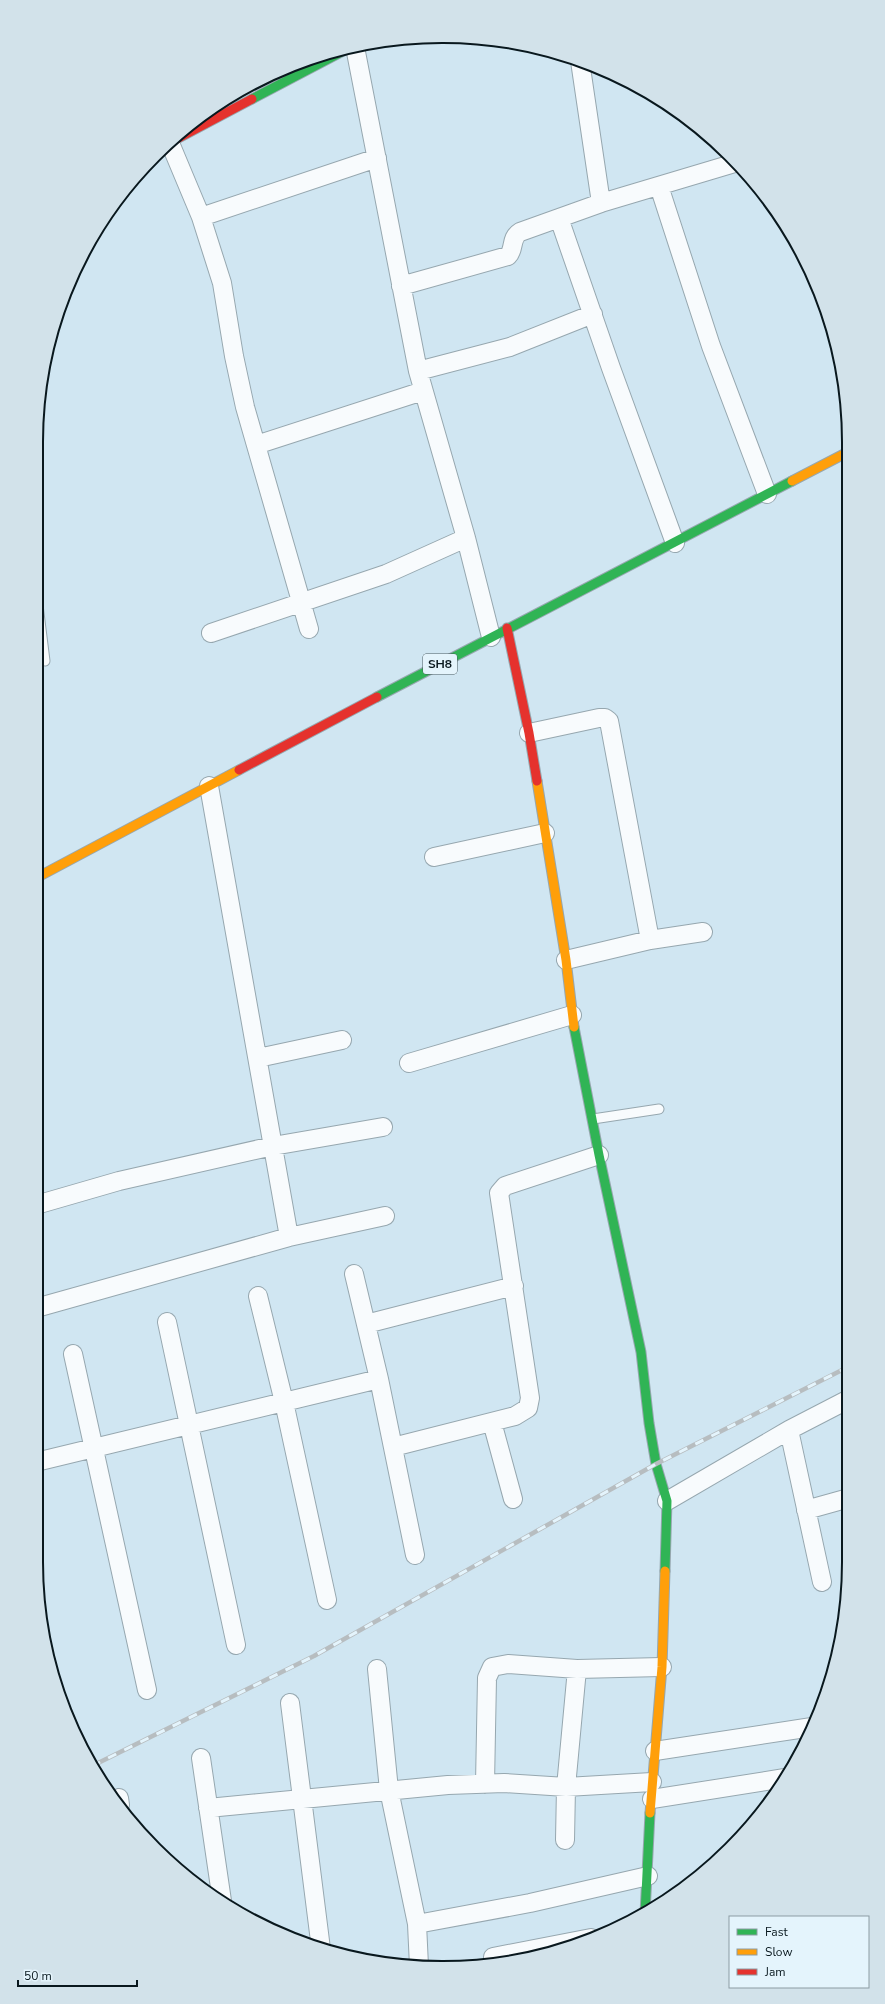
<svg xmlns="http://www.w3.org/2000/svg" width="885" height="2004" font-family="'Nunito Sans',sans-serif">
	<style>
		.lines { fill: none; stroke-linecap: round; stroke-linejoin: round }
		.lane-casing { stroke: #96a7af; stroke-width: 11 }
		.street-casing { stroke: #96a7af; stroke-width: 20 }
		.fast-casing { stroke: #96a7af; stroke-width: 11 }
		.slow-casing { stroke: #96a7af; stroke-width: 11 }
		.jam-casing { stroke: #96a7af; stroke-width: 11 }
		.lane { stroke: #f8fbfd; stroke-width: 9 }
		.street { stroke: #f8fbfd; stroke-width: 18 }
		.fast { stroke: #30b455; stroke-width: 9 }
		.slow { stroke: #ff9f0a; stroke-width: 9 }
		.jam { stroke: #e5322d; stroke-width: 9 }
		.rail-casing { stroke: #b7bdc0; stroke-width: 4.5 }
		.rail { stroke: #e4f4fc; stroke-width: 3; stroke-dasharray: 9; stroke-linecap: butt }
		.labels { text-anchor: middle; stroke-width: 3; stroke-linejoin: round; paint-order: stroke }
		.shield { fill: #e4f4fc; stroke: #4b5a61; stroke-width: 1 }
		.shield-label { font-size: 12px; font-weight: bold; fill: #09181e }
		.rim { fill: none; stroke: #09181e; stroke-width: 2 }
	</style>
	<rect width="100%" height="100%" fill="#d0e6f2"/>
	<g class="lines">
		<defs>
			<path id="lane" d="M 36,589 L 45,661
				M 593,1119 L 659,1109"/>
			<path id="street" d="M 355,47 L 418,371 L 466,538 L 491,637
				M 580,61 L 601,203
				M 170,143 L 201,217 L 222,283 L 234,356 L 245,407 L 309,629
				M 659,186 L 711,346 L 767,494
				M 201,217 L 377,158
				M 559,218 L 611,368 L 675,543
				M 401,286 L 508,256 C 515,249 510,238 520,232 L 601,203 L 735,163
				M 418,371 L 510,347 L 593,314
				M 256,445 L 423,391
				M 211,633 L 386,574 L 466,538
				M 529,733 L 599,718 L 605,718 L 609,721 L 650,940
				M 209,786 L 289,1237
				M 434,857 L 545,833
				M 566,960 L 650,940 L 703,932
				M 258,1058 L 342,1040
				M 409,1063 L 572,1015
				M 36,1205 L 119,1181 L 273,1146 L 383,1127
				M 354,1274 L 379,1379 L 415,1555
				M 258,1296 L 284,1402 L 327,1600
				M 36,1308 L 289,1237 L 385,1216
				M 167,1322 L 236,1645
				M 366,1324 L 514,1286
				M 73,1354 L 147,1690
				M 492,1422 L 513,1499
				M 789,1430 L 822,1582
				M 393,1447 L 515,1416 L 528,1408 L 530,1398 L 499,1193 L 505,1186 L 599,1155
				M 36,1462 L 379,1379
				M 667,1501 L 789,1430 L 849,1399
				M 806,1510 L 849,1498
				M 377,1669 L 389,1790 L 417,1924 L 419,1966
				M 290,1703 L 321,1949
				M 655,1751 L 812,1727
				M 201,1758 L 222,1901
				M 485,1784 L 487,1678 L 492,1667 L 508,1664 L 577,1669 L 662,1667
				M 119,1798 L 120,1805
				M 652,1799 L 785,1778
				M 208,1808 L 448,1785 L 504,1783 L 566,1787 L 652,1782
				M 565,1840 L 566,1787 L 577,1669
				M 417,1924 L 530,1903 L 648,1876
				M 493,1957 L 591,1938"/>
			<path id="fast" d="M 252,99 L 349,48
				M 377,697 L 792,481
				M 574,1027 L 599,1155 L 641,1352 L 649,1423 L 656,1464 L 667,1501 L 665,1571
				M 645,1914 L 650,1813"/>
			<path id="slow" d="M 792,481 L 846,453
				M 537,781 L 566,960 L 574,1027
				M 36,878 L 239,770
				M 650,1813 L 662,1667 L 665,1571"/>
			<path id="jam" d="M 171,142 L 252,99
				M 507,628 L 529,733 L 537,781
				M 239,770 L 377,697"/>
		</defs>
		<use href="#lane" class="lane-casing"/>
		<use href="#street" class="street-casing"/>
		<use href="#fast" class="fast-casing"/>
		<use href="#slow" class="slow-casing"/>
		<use href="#jam" class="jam-casing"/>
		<use href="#lane" class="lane"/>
		<use href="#street" class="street"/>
		<use href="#fast" class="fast"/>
		<use href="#slow" class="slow"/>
		<use href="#jam" class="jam"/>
		<defs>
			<path id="rail" d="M 92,1766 L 314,1656 L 656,1464 L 848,1367"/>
		</defs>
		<use href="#rail" class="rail-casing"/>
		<use href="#rail" class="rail"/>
	</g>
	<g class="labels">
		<rect class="shield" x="423" y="654" width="34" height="20" rx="3"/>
		<g class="shield-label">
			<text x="440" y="668">SH8</text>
		</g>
	</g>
	<path d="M0 0H885V2004H0ZM442 43H443A399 399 0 0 1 842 442V1562A399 399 0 0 1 443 1961H442A399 399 0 0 1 43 1562V442A399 399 0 0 1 442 43Z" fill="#d2e2ea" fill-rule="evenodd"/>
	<path class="rim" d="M442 43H443A399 399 0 0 1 842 442V1562A399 399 0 0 1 443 1961H442A399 399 0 0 1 43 1562V442A399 399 0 0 1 442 43Z"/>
	<rect x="729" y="1916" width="140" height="72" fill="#e4f4fc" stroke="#8c9ca3"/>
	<rect x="737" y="1929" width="20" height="6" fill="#30b455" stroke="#8c9ca3"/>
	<text x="765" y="1936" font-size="12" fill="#09181e">Fast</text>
	<rect x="737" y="1949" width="20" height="6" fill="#ff9f0a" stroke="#8c9ca3"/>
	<text x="765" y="1956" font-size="12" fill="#09181e">Slow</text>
	<rect x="737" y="1969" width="20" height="6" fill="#e5322d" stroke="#8c9ca3"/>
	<text x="765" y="1976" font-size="12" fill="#09181e">Jam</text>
	<path d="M18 1980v6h119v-6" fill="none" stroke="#09181e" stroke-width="2"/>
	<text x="24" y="1980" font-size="12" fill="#09181e" stroke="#e4f4fc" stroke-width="3" paint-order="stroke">50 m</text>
</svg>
